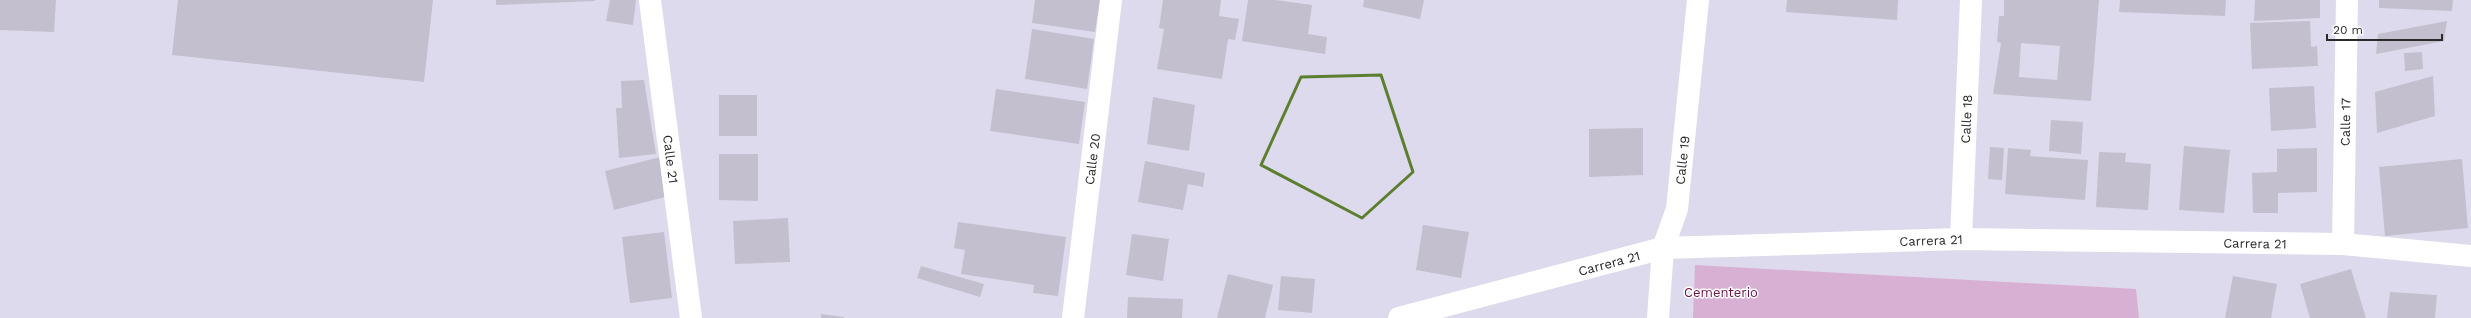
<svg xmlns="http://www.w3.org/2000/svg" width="2471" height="318" font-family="'Work Sans',sans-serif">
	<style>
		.cemetery { fill: #d8b0d3 }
		.building { fill: #c3bfce; fill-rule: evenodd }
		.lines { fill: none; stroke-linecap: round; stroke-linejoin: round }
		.street { stroke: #fff; stroke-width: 22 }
		.marked { fill: none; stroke: #5c7f2f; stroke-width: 3; stroke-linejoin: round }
		.labels { text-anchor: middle; stroke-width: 3; stroke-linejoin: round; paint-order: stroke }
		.street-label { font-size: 13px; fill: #2a2a2a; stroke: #fff }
		.park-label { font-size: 13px; fill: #6c1548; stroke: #fff }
	</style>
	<rect width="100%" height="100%" fill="#dedaed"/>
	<path class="cemetery" d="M 1695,265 L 2136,289 L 2139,318 L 1693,318 Z"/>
	<path class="building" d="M 0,0 L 56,0 L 54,32 L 0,30 Z
		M 178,0 L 433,0 L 424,82 L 172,55 Z
		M 496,0 L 595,0 L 595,1 L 496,5 Z
		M 610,0 L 636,0 L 633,25 L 606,21 Z
		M 1035,0 L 1100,0 L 1095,32 L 1032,23 Z
		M 1163,0 L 1221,0 L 1219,16 L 1239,19 L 1235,40 L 1228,39 L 1222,79 L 1157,69 L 1164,29 L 1159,28 Z
		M 1248,0 L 1275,0 L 1312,5 L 1308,34 L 1327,37 L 1325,54 L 1242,41 Z
		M 1364,0 L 1424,0 L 1420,19 L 1363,7 Z
		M 1787,0 L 1898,0 L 1897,20 L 1786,12 Z
		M 2004,0 L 2099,0 L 2091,101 L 1993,94 L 2001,43 L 1997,42 L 1999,16 L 2004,16 ZM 2021,43 L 2060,46 L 2057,80 L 2019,77 Z
		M 2120,0 L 2226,0 L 2225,16 L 2119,12 Z
		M 2255,0 L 2320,0 L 2320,18 L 2254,21 Z
		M 2379,0 L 2453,0 L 2452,11 L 2379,8 Z
		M 2310,21 L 2311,47 L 2317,46 L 2318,66 L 2252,69 L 2250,23 Z
		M 2447,21 L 2444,41 L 2376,54 L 2378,34 Z
		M 1032,29 L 1094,39 L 1087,89 L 1025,79 Z
		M 2422,52 L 2423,69 L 2405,71 L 2404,53 Z
		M 2433,76 L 2435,116 L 2377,133 L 2375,92 Z
		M 644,80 L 656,154 L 619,158 L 616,108 L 622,108 L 621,81 Z
		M 2314,86 L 2316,128 L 2271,131 L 2269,88 Z
		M 996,89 L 1085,102 L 1079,144 L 990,131 Z
		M 719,95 L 757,95 L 757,136 L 719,136 Z
		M 1153,97 L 1195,105 L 1189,151 L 1147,144 Z
		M 2051,120 L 2083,122 L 2081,154 L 2049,151 Z
		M 1643,128 L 1643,175 L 1589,177 L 1589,129 Z
		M 2184,146 L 2230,150 L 2224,213 L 2179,210 Z
		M 1990,147 L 2004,148 L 2002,180 L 1988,179 Z
		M 2008,148 L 2031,150 L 2030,156 L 2088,160 L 2085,200 L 2005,194 Z
		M 2317,148 L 2317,192 L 2278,193 L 2278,213 L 2253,213 L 2252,173 L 2277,172 L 2277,149 Z
		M 2099,152 L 2126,153 L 2125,162 L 2151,164 L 2148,210 L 2096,207 Z
		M 719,154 L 758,154 L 758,201 L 719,200 Z
		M 664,156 L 673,195 L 614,210 L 605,171 Z
		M 2462,159 L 2468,228 L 2385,236 L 2379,167 Z
		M 1145,161 L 1205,173 L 1203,187 L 1188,184 L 1183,210 L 1138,202 Z
		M 788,218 L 790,262 L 735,264 L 733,221 Z
		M 958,222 L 1066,237 L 1058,296 L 1033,293 L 1034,285 L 961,274 L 965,250 L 954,248 Z
		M 1423,225 L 1469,232 L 1461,278 L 1416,270 Z
		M 664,232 L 672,298 L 630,303 L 622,237 Z
		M 1132,234 L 1169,239 L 1163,281 L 1126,275 Z
		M 921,266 L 984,284 L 980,297 L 917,278 Z
		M 2351,269 L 2366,318 L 2310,318 L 2300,284 Z
		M 1228,274 L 1273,285 L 1265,318 L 1217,318 Z
		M 1281,276 L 1315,279 L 1312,313 L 1278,310 Z
		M 2233,276 L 2277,284 L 2271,318 L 2225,318 Z
		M 2390,292 L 2437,295 L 2435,318 L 2387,318 Z
		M 1128,297 L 1183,299 L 1182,318 L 1127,318 Z
		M 821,314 L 844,317 L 844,318 L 821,318 Z"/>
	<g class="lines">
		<path class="street" d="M 650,0 L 691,318
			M 1961,239 L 1971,0
			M 2343,244 L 2347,0
			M 1073,318 L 1111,0
			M 1399,318 L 1663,248 L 1961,239 L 2343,244 L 2471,256
			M 1658,318 L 1663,248 L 1677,209 L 1698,0"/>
	</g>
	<path class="marked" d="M 1381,75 L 1413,172 L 1362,218 L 1261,165 L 1301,77 Z"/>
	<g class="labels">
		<g class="street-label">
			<text transform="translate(1966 119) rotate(-87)" y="5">Calle 18</text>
			<text transform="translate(2345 122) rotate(-89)" y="5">Calle 17</text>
			<text transform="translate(671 159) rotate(83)" y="5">Calle 21</text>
			<text transform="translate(1092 159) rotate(-83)" y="5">Calle 20</text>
			<text transform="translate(1682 160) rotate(-84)" y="5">Calle 19</text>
			<text transform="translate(1931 240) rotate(-2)" y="5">Carrera 21</text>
			<text transform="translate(2255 243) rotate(1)" y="5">Carrera 21</text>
			<text transform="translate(1609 263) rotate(-15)" y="5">Carrera 21</text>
		</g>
		<g class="park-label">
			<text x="1721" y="297">Cementerio</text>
		</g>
	</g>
	<path d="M2327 34v6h115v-6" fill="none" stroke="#2a2a2a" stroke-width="2"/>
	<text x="2333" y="34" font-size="12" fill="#2a2a2a" stroke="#ffffff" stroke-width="3" paint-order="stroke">20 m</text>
</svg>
